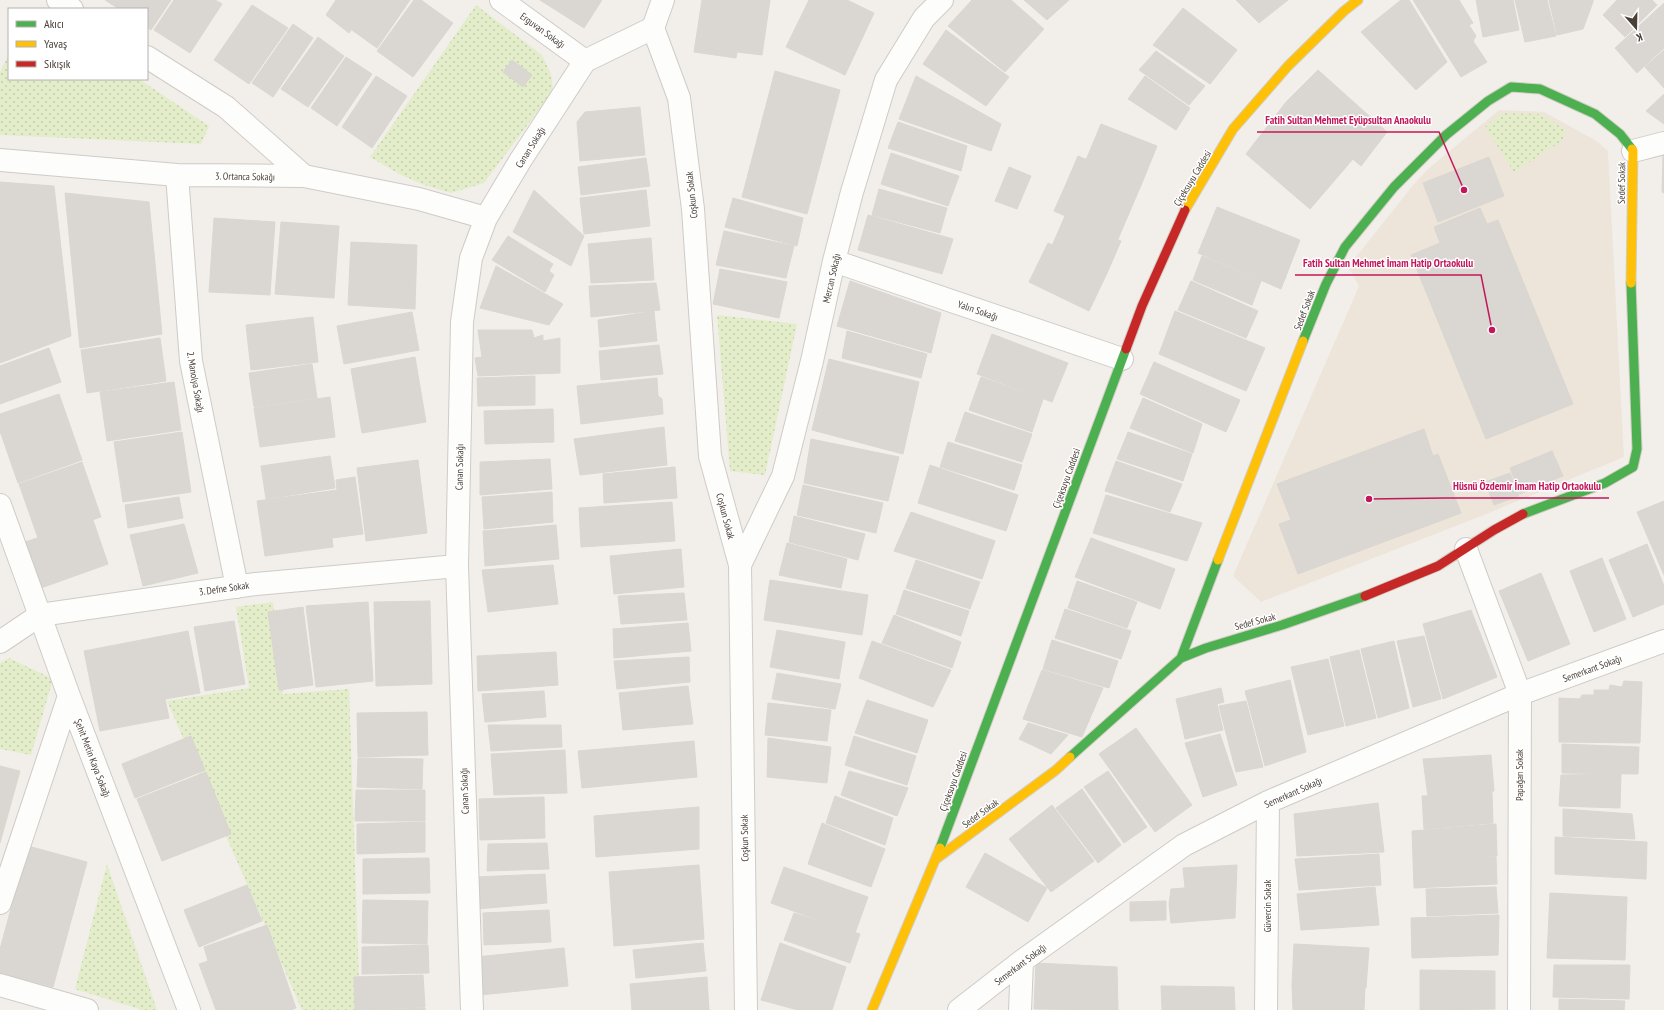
<svg xmlns="http://www.w3.org/2000/svg" width="1664" height="1010" font-family="'PT Sans Narrow',sans-serif">
	<style>
		.education { fill: #ede5da }
		.green { fill: url(#green-dots) }
		.building { fill: #dad6d2; stroke: #dad6d0 }
		.lines { fill: none; stroke-linecap: round; stroke-linejoin: round }
		.street-casing { stroke: #cfcbc7; stroke-width: 24 }
		.fast-casing { stroke: #d3cdc3; stroke-width: 11 }
		.slow-casing { stroke: #d3cdc3; stroke-width: 11 }
		.jam-casing { stroke: #d3cdc3; stroke-width: 11 }
		.street { stroke: #fdfdfc; stroke-width: 22 }
		.fast { stroke: #4caf50; stroke-width: 9 }
		.slow { stroke: #ffc107; stroke-width: 9 }
		.jam { stroke: #c62828; stroke-width: 9 }
		.labels { text-anchor: middle; stroke-width: 3; stroke-linejoin: round; paint-order: stroke }
		.street-label { font-size: 10px; fill: #493f36; stroke: #fff }
		.leader { fill: none; stroke: #c2185b; stroke-width: 1.5 }
		.callout-dot { fill: #c2185b; stroke: #fff; stroke-width: 1.5 }
		.callout-label { font-size: 11px; text-anchor: middle; font-weight: bold; fill: #c2185b; stroke: #fff; stroke-width: 3; stroke-linejoin: round; paint-order: stroke }
	</style>
	<defs>
		<pattern id="green-dots" width="8" height="8" patternUnits="userSpaceOnUse"><rect width="8" height="8" fill="#e3edca"/><path d="M2 2h.1M6 6h.1" fill="none" stroke="#c4ccae" stroke-width="1.8" stroke-linecap="round"/></pattern>
	</defs>
	<rect width="100%" height="100%" fill="#f2efeb"/>
	<path class="education" d="M 1499,110 L 1544,112 L 1597,141 L 1608,151 L 1624,457 L 1484,515 L 1261,602 L 1233,576 L 1359,286 L 1348,267 L 1414,184 L 1428,169 Z"/>
	<path class="green" d="M 476,5 L 542,55 L 551,74 L 553,91 L 484,183 L 451,193 L 424,185 L 401,175 L 370,157 Z
		M 9,54 L 9,79 L 139,79 L 209,126 L 201,144 L 0,135 L 0,72 Z
		M 1501,113 L 1540,114 L 1566,130 L 1562,141 L 1514,172 L 1485,127 Z
		M 717,315 L 797,324 L 765,475 L 730,471 Z
		M 273,602 L 283,694 L 349,689 L 360,1010 L 302,1010 L 167,701 L 249,688 L 236,607 Z
		M 9,658 L 53,679 L 31,755 L 0,749 L 0,663 Z
		M 107,864 L 157,1010 L 139,1010 L 139,1009 L 75,989 Z"/>
	<path class="building" d="M 105,0 L 171,0 L 151,30 L 147,27 L 147,9 L 119,9 Z
		M 174,0 L 215,0 L 222,4 L 190,53 L 154,30 Z
		M 336,0 L 373,0 L 349,33 L 326,15 Z
		M 373,0 L 410,0 L 377,48 L 352,30 Z
		M 414,0 L 421,0 L 453,23 L 413,77 L 377,51 Z
		M 540,0 L 602,0 L 584,28 Z
		M 702,0 L 770,0 L 762,55 L 737,52 L 736,58 L 694,52 Z
		M 809,0 L 847,0 L 874,13 L 845,75 L 786,47 Z
		M 972,0 L 1011,0 L 1044,29 L 1005,72 L 948,26 Z
		M 1024,0 L 1069,0 L 1047,20 Z
		M 1236,0 L 1288,0 L 1259,23 Z
		M 1401,0 L 1409,0 L 1447,62 L 1416,90 L 1361,32 Z
		M 1413,0 L 1459,0 L 1473,23 L 1469,25 L 1476,36 L 1473,41 L 1487,62 L 1461,77 Z
		M 1476,0 L 1513,0 L 1519,30 L 1483,37 Z
		M 1515,0 L 1547,0 L 1556,36 L 1525,42 Z
		M 1549,0 L 1593,0 L 1593,2 L 1583,29 L 1557,35 Z
		M 1617,0 L 1652,0 L 1657,5 L 1625,37 L 1603,15 Z
		M 1664,3 L 1664,48 L 1637,73 L 1615,48 Z
		M 252,5 L 288,28 L 249,84 L 214,60 Z
		M 1183,8 L 1237,50 L 1210,84 L 1153,45 Z
		M 293,24 L 313,38 L 273,97 L 252,83 Z
		M 946,30 L 1009,77 L 986,106 L 923,64 Z
		M 318,37 L 344,56 L 308,107 L 281,89 Z
		M 1664,50 L 1664,88 L 1645,67 Z
		M 1156,51 L 1205,86 L 1189,105 L 1139,70 Z
		M 346,57 L 372,74 L 337,126 L 311,108 Z
		M 512,60 L 532,75 L 523,87 L 503,72 Z
		M 1318,70 L 1387,132 L 1361,166 L 1286,102 Z
		M 775,71 L 840,90 L 807,214 L 742,197 Z
		M 376,76 L 407,96 L 372,148 L 342,127 Z
		M 916,76 L 1001,124 L 991,151 L 899,119 Z
		M 1145,76 L 1190,108 L 1176,130 L 1128,99 Z
		M 1664,94 L 1664,124 L 1646,111 Z
		M 1286,102 L 1353,159 L 1310,209 L 1246,154 Z
		M 640,107 L 645,155 L 580,161 L 577,122 L 585,112 Z
		M 898,122 L 967,146 L 961,171 L 888,148 Z
		M 1101,124 L 1157,146 L 1142,183 L 1086,160 Z
		M 891,153 L 959,176 L 948,206 L 881,184 Z
		M 1663,155 L 1664,155 L 1664,193 L 1662,192 Z
		M 1078,156 L 1142,183 L 1130,211 L 1066,184 Z
		M 1489,157 L 1504,196 L 1438,222 L 1423,183 Z
		M 646,158 L 650,186 L 581,195 L 578,167 Z
		M 1009,167 L 1031,176 L 1017,209 L 995,201 Z
		M 0,182 L 54,186 L 71,336 L 0,363 Z
		M 1066,184 L 1130,211 L 1118,239 L 1054,211 Z
		M 879,189 L 947,208 L 940,233 L 872,215 Z
		M 534,190 L 584,236 L 571,266 L 513,232 Z
		M 646,190 L 650,226 L 584,234 L 580,198 Z
		M 65,193 L 149,202 L 162,334 L 80,348 Z
		M 733,198 L 803,218 L 797,246 L 725,227 Z
		M 1217,207 L 1300,240 L 1281,289 L 1198,253 Z
		M 1480,208 L 1487,224 L 1498,220 L 1573,404 L 1486,439 L 1411,255 L 1440,243 L 1434,227 Z
		M 868,215 L 953,239 L 942,274 L 858,250 Z
		M 1065,216 L 1121,241 L 1108,271 L 1052,246 Z
		M 214,218 L 275,222 L 270,295 L 209,292 Z
		M 281,222 L 339,226 L 334,298 L 275,294 Z
		M 724,231 L 794,246 L 786,278 L 716,265 Z
		M 508,236 L 553,264 L 549,271 L 554,275 L 545,292 L 492,260 Z
		M 651,238 L 654,280 L 591,283 L 588,244 Z
		M 351,242 L 417,245 L 415,309 L 348,305 Z
		M 1048,243 L 1108,271 L 1089,311 L 1029,282 Z
		M 1202,256 L 1261,281 L 1252,305 L 1193,280 Z
		M 496,266 L 563,304 L 549,325 L 480,308 Z
		M 720,269 L 787,282 L 779,318 L 713,304 Z
		M 850,281 L 941,313 L 931,353 L 837,326 Z
		M 1191,281 L 1258,311 L 1246,338 L 1178,310 Z
		M 656,283 L 660,310 L 591,317 L 589,286 Z
		M 654,311 L 657,341 L 600,347 L 598,320 Z
		M 1175,311 L 1265,348 L 1246,391 L 1159,354 Z
		M 412,312 L 419,350 L 344,364 L 337,326 Z
		M 313,317 L 318,362 L 251,370 L 246,325 Z
		M 478,330 L 532,330 L 534,338 L 543,335 L 543,341 L 560,338 L 560,373 L 478,376 L 475,358 L 482,357 Z
		M 847,331 L 927,354 L 921,378 L 842,358 Z
		M 992,334 L 1068,363 L 1052,402 L 977,374 Z
		M 160,338 L 166,381 L 87,393 L 81,350 Z
		M 659,345 L 663,374 L 601,380 L 599,351 Z
		M 49,348 L 61,382 L 0,404 L 0,366 Z
		M 415,357 L 426,422 L 362,433 L 351,369 Z
		M 829,359 L 919,382 L 903,454 L 812,430 Z
		M 1154,362 L 1240,400 L 1226,432 L 1140,394 Z
		M 312,364 L 317,398 L 254,407 L 249,373 Z
		M 535,376 L 535,405 L 478,406 L 477,378 Z
		M 981,377 L 1043,399 L 1032,432 L 969,410 Z
		M 657,378 L 658,396 L 662,399 L 663,414 L 581,424 L 577,386 Z
		M 174,382 L 181,430 L 107,441 L 100,392 Z
		M 59,394 L 82,460 L 18,483 L 0,431 L 0,414 Z
		M 330,397 L 335,437 L 260,447 L 254,408 Z
		M 1143,398 L 1202,424 L 1193,453 L 1130,428 Z
		M 553,409 L 554,442 L 485,444 L 484,411 Z
		M 965,412 L 1032,434 L 1022,462 L 955,441 Z
		M 664,427 L 667,465 L 580,475 L 574,439 Z
		M 1424,429 L 1433,456 L 1438,454 L 1461,513 L 1298,574 L 1279,524 L 1291,520 L 1277,484 Z
		M 182,432 L 191,492 L 123,502 L 114,442 Z
		M 1128,432 L 1192,454 L 1183,481 L 1117,459 Z
		M 811,439 L 899,457 L 888,501 L 804,483 Z
		M 948,442 L 1022,465 L 1014,490 L 940,467 Z
		M 1552,451 L 1563,476 L 1520,494 L 1510,468 Z
		M 330,456 L 335,488 L 266,499 L 261,466 Z
		M 550,459 L 552,489 L 480,495 L 480,462 Z
		M 418,460 L 427,533 L 366,541 L 357,468 Z
		M 1116,461 L 1182,484 L 1170,512 L 1105,491 Z
		M 82,462 L 101,517 L 38,538 L 19,484 Z
		M 930,465 L 1018,495 L 1006,531 L 918,503 Z
		M 675,467 L 677,498 L 604,503 L 603,474 Z
		M 1510,473 L 1519,496 L 1494,505 L 1485,482 Z
		M 355,477 L 363,534 L 332,538 L 333,547 L 265,556 L 257,501 L 337,490 L 336,480 Z
		M 803,485 L 883,503 L 876,533 L 797,515 Z
		M 552,492 L 553,522 L 484,529 L 482,497 Z
		M 1106,495 L 1202,523 L 1187,561 L 1093,533 Z
		M 179,497 L 183,518 L 128,528 L 125,505 Z
		M 1664,501 L 1664,575 L 1637,512 Z
		M 672,502 L 675,541 L 581,547 L 579,508 Z
		M 911,512 L 995,541 L 982,579 L 894,551 Z
		M 794,516 L 865,534 L 858,560 L 789,542 Z
		M 93,520 L 108,564 L 41,588 L 25,542 Z
		M 184,524 L 198,573 L 143,586 L 130,535 Z
		M 556,525 L 559,559 L 485,566 L 483,531 Z
		M 1091,538 L 1175,569 L 1160,609 L 1075,577 Z
		M 787,543 L 847,559 L 841,588 L 779,575 Z
		M 1647,544 L 1664,586 L 1664,604 L 1633,617 L 1609,560 Z
		M 681,549 L 684,587 L 614,594 L 610,556 Z
		M 1602,558 L 1626,619 L 1594,632 L 1570,571 Z
		M 916,560 L 980,582 L 970,609 L 906,588 Z
		M 553,565 L 558,604 L 488,612 L 482,570 Z
		M 1541,573 L 1570,644 L 1528,661 L 1499,591 Z
		M 770,580 L 868,595 L 862,635 L 764,620 Z
		M 1077,581 L 1137,602 L 1127,628 L 1068,608 Z
		M 904,590 L 969,611 L 961,636 L 896,614 Z
		M 684,593 L 687,620 L 621,624 L 618,596 Z
		M 430,601 L 432,684 L 376,686 L 374,602 Z
		M 368,602 L 373,681 L 316,687 L 306,606 Z
		M 303,607 L 313,685 L 279,690 L 268,612 Z
		M 1065,609 L 1131,631 L 1121,659 L 1055,638 Z
		M 1471,610 L 1497,677 L 1443,699 L 1423,624 Z
		M 894,615 L 961,642 L 952,668 L 882,643 Z
		M 234,621 L 245,684 L 205,691 L 194,627 Z
		M 688,623 L 691,651 L 614,658 L 613,629 Z
		M 777,630 L 845,642 L 839,679 L 770,667 Z
		M 188,631 L 200,693 L 165,699 L 169,718 L 100,731 L 84,651 Z
		M 1424,636 L 1441,699 L 1413,707 L 1397,641 Z
		M 1052,640 L 1118,661 L 1109,688 L 1043,669 Z
		M 872,641 L 951,670 L 933,707 L 859,678 Z
		M 1394,641 L 1409,708 L 1378,718 L 1361,649 Z
		M 1359,650 L 1376,718 L 1346,726 L 1330,657 Z
		M 556,652 L 558,685 L 478,691 L 477,656 Z
		M 689,657 L 690,682 L 617,689 L 614,661 Z
		M 1328,659 L 1344,726 L 1308,735 L 1291,667 Z
		M 1042,670 L 1103,688 L 1082,737 L 1023,719 Z
		M 777,673 L 841,684 L 835,709 L 772,699 Z
		M 1290,680 L 1306,752 L 1265,766 L 1245,691 Z
		M 1624,681 L 1642,682 L 1640,743 L 1559,742 L 1559,698 L 1580,699 L 1582,695 L 1594,695 L 1594,690 L 1609,690 L 1610,685 L 1622,687 Z
		M 688,686 L 693,724 L 623,730 L 619,693 Z
		M 1221,688 L 1224,702 L 1217,704 L 1223,730 L 1185,739 L 1176,699 Z
		M 544,691 L 546,717 L 485,722 L 482,694 Z
		M 867,700 L 928,720 L 917,753 L 855,733 Z
		M 1246,701 L 1263,767 L 1236,772 L 1219,706 Z
		M 768,703 L 831,710 L 827,741 L 765,735 Z
		M 427,712 L 428,755 L 358,757 L 357,713 Z
		M 1028,723 L 1068,735 L 1051,754 L 1019,739 Z
		M 488,725 L 561,725 L 562,747 L 491,751 Z
		M 1136,728 L 1192,805 L 1155,832 L 1099,754 Z
		M 1220,734 L 1237,785 L 1203,797 L 1185,743 Z
		M 191,736 L 205,770 L 135,798 L 122,764 Z
		M 854,736 L 916,756 L 907,785 L 845,765 Z
		M 768,738 L 831,747 L 827,783 L 767,777 Z
		M 694,741 L 697,777 L 582,788 L 578,751 Z
		M 1562,744 L 1639,747 L 1638,774 L 1562,773 Z
		M 565,750 L 567,793 L 494,795 L 491,754 Z
		M 1491,755 L 1494,791 L 1428,797 L 1423,759 Z
		M 358,758 L 423,759 L 422,789 L 357,787 Z
		M 0,766 L 20,771 L 0,843 Z
		M 849,771 L 908,788 L 897,816 L 841,795 Z
		M 1108,771 L 1147,827 L 1124,843 L 1084,787 Z
		M 206,772 L 231,834 L 162,861 L 137,799 Z
		M 1621,774 L 1620,808 L 1559,806 L 1561,775 Z
		M 1082,789 L 1121,845 L 1098,863 L 1056,808 Z
		M 356,790 L 425,790 L 425,821 L 355,821 Z
		M 1492,792 L 1493,823 L 1424,829 L 1422,796 Z
		M 835,796 L 893,818 L 885,845 L 826,823 Z
		M 544,797 L 545,838 L 480,840 L 479,799 Z
		M 1378,803 L 1384,852 L 1297,856 L 1294,814 Z
		M 1052,805 L 1094,861 L 1051,892 L 1009,839 Z
		M 699,807 L 699,849 L 596,857 L 594,816 Z
		M 1563,809 L 1632,814 L 1635,839 L 1563,836 Z
		M 425,822 L 425,852 L 357,854 L 357,824 Z
		M 822,823 L 885,849 L 871,887 L 808,864 Z
		M 1496,824 L 1497,856 L 1413,859 L 1412,831 Z
		M 1555,837 L 1647,842 L 1646,879 L 1555,874 Z
		M 547,843 L 549,869 L 487,871 L 488,844 Z
		M 28,846 L 87,862 L 53,987 L 0,973 L 0,949 Z
		M 985,853 L 1047,888 L 1028,922 L 966,887 Z
		M 1379,854 L 1381,885 L 1299,890 L 1295,859 Z
		M 1496,857 L 1497,884 L 1414,888 L 1413,859 Z
		M 429,858 L 430,893 L 363,894 L 363,859 Z
		M 699,865 L 704,939 L 614,946 L 609,872 Z
		M 1237,865 L 1235,918 L 1171,923 L 1169,904 L 1171,889 L 1185,888 L 1183,868 Z
		M 784,867 L 868,897 L 855,933 L 771,903 Z
		M 545,874 L 547,903 L 477,909 L 475,877 Z
		M 247,885 L 262,921 L 199,947 L 184,910 Z
		M 1375,887 L 1379,925 L 1301,930 L 1297,894 Z
		M 1496,887 L 1498,913 L 1427,916 L 1426,889 Z
		M 1550,893 L 1627,897 L 1625,960 L 1547,958 Z
		M 363,900 L 428,901 L 427,944 L 362,943 Z
		M 1166,901 L 1166,920 L 1130,921 L 1130,902 Z
		M 549,910 L 551,942 L 484,945 L 483,913 Z
		M 794,913 L 860,934 L 850,963 L 784,940 Z
		M 1499,915 L 1498,955 L 1412,958 L 1411,918 Z
		M 267,925 L 296,1008 L 291,1010 L 216,1010 L 199,964 L 208,961 L 204,947 Z
		M 703,943 L 706,971 L 636,978 L 633,950 Z
		M 780,943 L 846,967 L 832,1010 L 798,1010 L 761,1000 Z
		M 1294,944 L 1369,948 L 1366,988 L 1292,986 Z
		M 428,945 L 429,973 L 362,974 L 362,947 Z
		M 564,948 L 568,986 L 480,995 L 476,957 Z
		M 1036,963 L 1117,967 L 1118,1010 L 1034,1009 Z
		M 1554,965 L 1630,965 L 1629,999 L 1553,997 Z
		M 1420,970 L 1495,971 L 1495,1009 L 1420,1010 Z
		M 423,975 L 425,1007 L 355,1010 L 354,977 Z
		M 707,977 L 709,1010 L 632,1010 L 630,984 Z
		M 1161,986 L 1234,987 L 1235,1010 L 1162,1010 Z
		M 1292,986 L 1365,988 L 1364,1010 L 1293,1010 Z
		M 1559,999 L 1625,1001 L 1624,1010 L 1559,1010 Z
		M 425,1008 L 425,1010 L 371,1010 Z"/>
	<g class="lines">
		<defs>
			<path id="street" d="M 58,0 L 72,9
				M 501,0 L 585,61
				M 653,28 L 679,98 L 693,209 L 710,456 L 740,565 L 746,1010
				M 147,57 L 226,107 L 304,176
				M 1633,151 L 1664,143
				M 0,160 L 177,175 L 304,176 L 419,199 L 486,218
				M 177,175 L 191,361 L 237,587
				M 834,261 L 1122,359
				M 0,505 L 69,696 L 189,1010
				M 1466,549 L 1520,694 L 1519,1010
				M 740,565 L 783,476 L 812,361 L 834,261 L 852,192 L 886,80 L 924,18 L 942,0
				M 0,642 L 40,615 L 256,584 L 457,566
				M 0,903 L 69,696
				M 0,985 L 87,1010
				M 472,1010 L 457,566 L 462,322 L 471,258 L 486,218 L 520,161 L 585,61 L 653,28 L 663,0
				M 959,1010 L 1022,961 L 1184,845 L 1268,802 L 1520,694 L 1664,641
				M 1020,1010 L 1022,961
				M 1266,1010 L 1268,802"/>
			<path id="fast" d="M 1303,341 L 1326,284 L 1345,247 L 1394,187 L 1446,135 L 1488,101 L 1511,87 L 1540,89 L 1595,114 L 1620,134 L 1632,149
				M 1523,514 L 1605,483 L 1633,467 L 1637,449 L 1631,283
				M 1181,658 L 1218,560
				M 1070,757 L 1181,658 L 1206,648 L 1282,625 L 1365,596
				M 940,848 L 1126,349"/>
			<path id="slow" d="M 1185,210 L 1233,129 L 1288,66 L 1344,11 L 1358,0
				M 1631,283 L 1633,151 L 1632,149
				M 1218,560 L 1303,341
				M 936,859 L 1056,770 L 1070,757
				M 872,1010 L 940,848"/>
			<path id="jam" d="M 1126,349 L 1142,306 L 1185,210
				M 1365,596 L 1438,566 L 1494,530 L 1523,514"/>
		</defs>
		<use href="#street" class="street-casing"/>
		<use href="#fast" class="fast-casing"/>
		<use href="#slow" class="slow-casing"/>
		<use href="#jam" class="jam-casing"/>
		<use href="#street" class="street"/>
		<use href="#fast" class="fast"/>
		<use href="#slow" class="slow"/>
		<use href="#jam" class="jam"/>
	</g>
	<g class="labels">
		<g class="street-label">
			<text transform="translate(543 30) rotate(36)" y="4">Erguvan Sokağı</text>
			<text transform="translate(530 147) rotate(-58)" y="4">Canan Sokağı</text>
			<text transform="translate(245 176) rotate(1)" y="4">3. Ortanca Sokağı</text>
			<text transform="translate(1192 178) rotate(-59)" y="4">Çiçeksuyu Caddesi</text>
			<text transform="translate(1621 183) rotate(-89)" y="4">Sedef Sokak</text>
			<text transform="translate(691 195) rotate(-96)" y="4">Coşkun Sokak</text>
			<text transform="translate(831 278) rotate(-77)" y="4">Mercan Sokağı</text>
			<text transform="translate(978 310) rotate(19)" y="4">Yalın Sokağı</text>
			<text transform="translate(1304 310) rotate(-69)" y="4">Sedef Sokak</text>
			<text transform="translate(196 382) rotate(80)" y="4">2. Manolya Sokağı</text>
			<text transform="translate(459 467) rotate(-89)" y="4">Canan Sokağı</text>
			<text transform="translate(1066 478) rotate(-70)" y="4">Çiçeksuyu Caddesi</text>
			<text transform="translate(726 516) rotate(75)" y="4">Coşkun Sokak</text>
			<text transform="translate(224 588) rotate(-8)" y="4">3. Defne Sokak</text>
			<text transform="translate(1255 621) rotate(-15)" y="4">Sedef Sokak</text>
			<text transform="translate(1592 668) rotate(-20)" y="4">Semerkant Sokağı</text>
			<text transform="translate(93 758) rotate(69)" y="4">Şehit Metin Kaya Sokağı</text>
			<text transform="translate(1519 775) rotate(-90)" y="4">Papağan Sokak</text>
			<text transform="translate(953 781) rotate(-70)" y="4">Çiçeksuyu Caddesi</text>
			<text transform="translate(464 791) rotate(-92)" y="4">Canan Sokağı</text>
			<text transform="translate(1293 792) rotate(-24)" y="4">Semerkant Sokağı</text>
			<text transform="translate(980 813) rotate(-36)" y="4">Sedef Sokak</text>
			<text transform="translate(744 838) rotate(-91)" y="4">Coşkun Sokak</text>
			<text transform="translate(1267 906) rotate(-90)" y="4">Güvercin Sokak</text>
			<text transform="translate(1020 964) rotate(-37)" y="4">Semerkant Sokağı</text>
		</g>
	</g>
	<path class="leader" d="M1464 190L1439 132H1257M1492 330L1481 275H1295M1369 499L1445 498H1609"/>
	<g class="callout-dot">
		<circle cx="1464" cy="190" r="4"/>
		<circle cx="1492" cy="330" r="4"/>
		<circle cx="1369" cy="499" r="4"/>
	</g>
	<g class="callout-label">
		<text x="1348" y="124">Fatih Sultan Mehmet Eyüpsultan Anaokulu</text>
		<text x="1388" y="267">Fatih Sultan Mehmet İmam Hatip Ortaokulu</text>
		<text x="1527" y="490">Hüsnü Özdemir İmam Hatip Ortaokulu</text>
	</g>
	<rect x="8" y="8" width="140" height="72" fill="#ffffff" stroke="#b6b2af"/>
	<rect x="16" y="21" width="20" height="6" fill="#4caf50" stroke="#b6b2af"/>
	<text x="44" y="28" font-size="12" fill="#493f36">Akıcı</text>
	<rect x="16" y="41" width="20" height="6" fill="#ffc107" stroke="#b6b2af"/>
	<text x="44" y="48" font-size="12" fill="#493f36">Yavaş</text>
	<rect x="16" y="61" width="20" height="6" fill="#c62828" stroke="#b6b2af"/>
	<text x="44" y="68" font-size="12" fill="#493f36">Sıkışık</text>
	<g transform="translate(1636 28) rotate(160)" stroke="#ffffff" stroke-width="3" paint-order="stroke">
	<path d="M0-3L7 15L0 10L-7 15Z" fill="#493f36"/>
	<text y="-6" font-size="11" font-weight="bold" text-anchor="middle" fill="#493f36">K</text>
	</g>
</svg>
